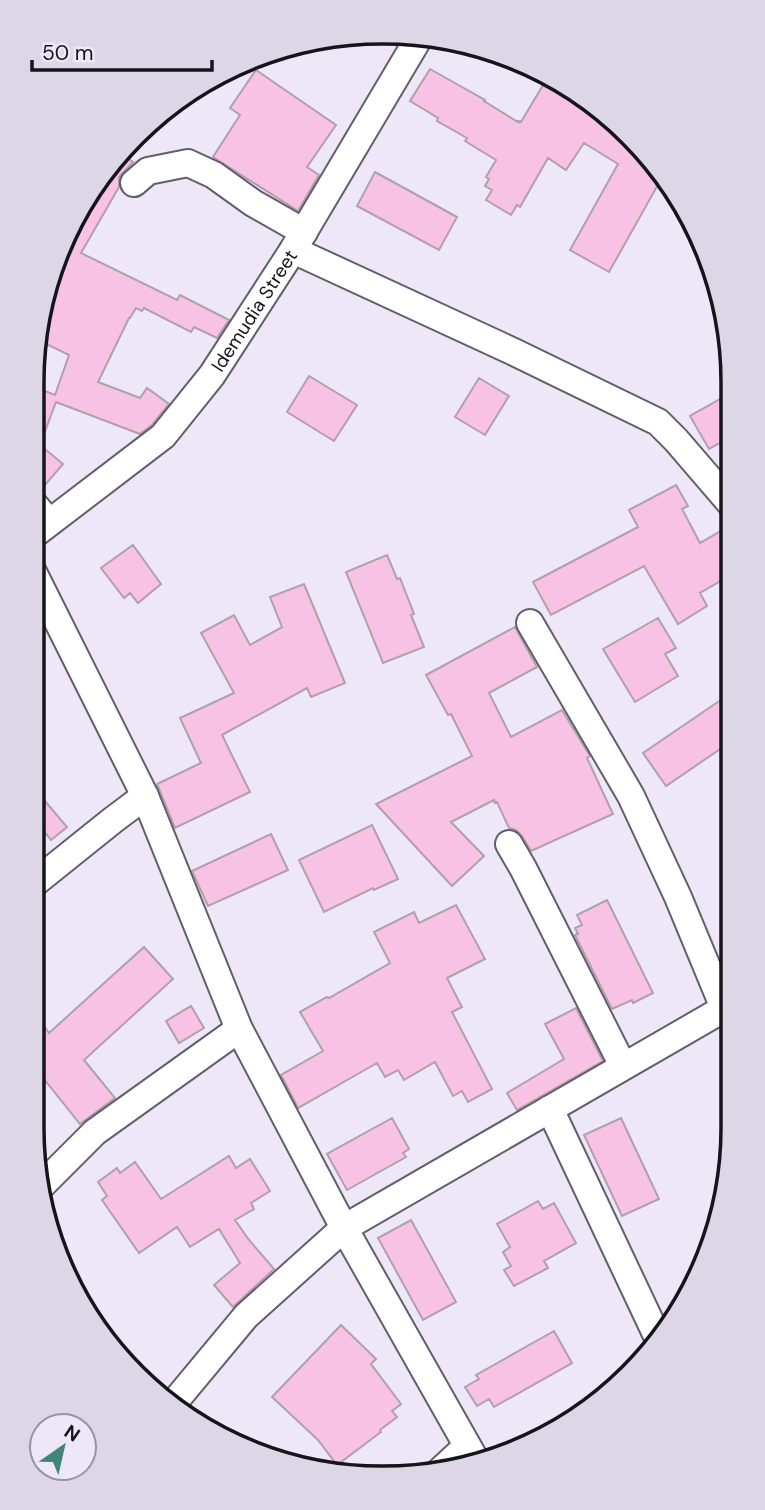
<svg xmlns="http://www.w3.org/2000/svg" width="765" height="1510" font-family="'DM Sans',sans-serif">
	<style>
		.building { fill: #f7c2e3; stroke: #b1a0aa; stroke-width: 2 }
		.lines { fill: none; stroke-linecap: round; stroke-linejoin: round }
		.minor-casing { stroke: #645e6c; stroke-width: 30 }
		.minor { stroke: #fff; stroke-width: 26 }
		.labels { text-anchor: middle; stroke-width: 5; stroke-linejoin: round; paint-order: stroke }
		.street-label { font-size: 19px; fill: #16141a; stroke: #eee7f8 }
		.rim { fill: none; stroke: #16141a; stroke-width: 3.5 }
	</style>
	<rect width="100%" height="100%" fill="#eee7f8"/>
	<path class="building" d="M 430,69 L 485,100 L 484,101 L 518,122 L 518,121 L 521,122 L 549,75 L 614,118 L 661,169 L 664,174 L 609,272 L 570,250 L 618,164 L 584,143 L 566,170 L 548,158 L 520,207 L 517,205 L 511,215 L 486,200 L 492,190 L 485,186 L 489,179 L 486,177 L 496,160 L 465,141 L 467,138 L 437,121 L 438,118 L 410,101 Z
		M 256,70 L 336,125 L 307,167 L 319,175 L 298,211 L 213,157 L 240,115 L 230,108 Z
		M 123,155 L 133,162 L 119,177 L 119,187 L 81,253 L 177,300 L 180,295 L 229,320 L 217,338 L 194,327 L 191,332 L 144,308 L 142,311 L 136,308 L 130,318 L 129,318 L 98,382 L 140,398 L 147,388 L 169,404 L 152,425 L 140,434 L 56,402 L 40,445 L 63,464 L 45,485 L 32,475 L 32,386 L 55,395 L 69,355 L 38,340 L 68,228 Z
		M 375,172 L 457,217 L 439,250 L 357,206 Z
		M 309,376 L 357,405 L 334,441 L 287,412 Z
		M 479,378 L 509,396 L 485,435 L 455,417 Z
		M 731,393 L 731,437 L 709,449 L 690,416 Z
		M 676,485 L 688,506 L 682,509 L 700,543 L 731,525 L 731,575 L 700,593 L 707,606 L 678,624 L 644,566 L 551,615 L 533,582 L 638,527 L 629,510 Z
		M 133,545 L 161,584 L 138,603 L 130,593 L 124,598 L 101,568 Z
		M 387,555 L 397,579 L 400,578 L 414,614 L 411,615 L 424,647 L 383,663 L 346,572 Z
		M 304,584 L 345,683 L 311,697 L 307,688 L 222,735 L 250,792 L 175,828 L 157,784 L 201,763 L 180,718 L 234,693 L 201,633 L 234,615 L 250,645 L 282,627 L 270,597 Z
		M 658,618 L 676,648 L 665,654 L 678,676 L 635,702 L 603,649 Z
		M 515,627 L 537,667 L 489,693 L 511,737 L 562,710 L 590,756 L 587,758 L 613,814 L 531,851 L 522,836 L 516,830 L 509,828 L 497,802 L 495,803 L 494,800 L 451,822 L 484,856 L 452,886 L 376,804 L 472,756 L 451,714 L 448,715 L 426,675 Z
		M 731,693 L 732,741 L 666,786 L 643,753 Z
		M 45,801 L 67,827 L 51,840 L 44,831 L 32,841 L 32,812 Z
		M 372,825 L 398,879 L 374,890 L 373,888 L 324,912 L 299,860 Z
		M 271,834 L 288,870 L 208,906 L 192,871 Z
		M 607,900 L 653,993 L 633,1003 L 632,1000 L 612,1009 L 575,935 L 578,934 L 575,928 L 582,925 L 577,915 Z
		M 456,905 L 485,959 L 447,978 L 462,1007 L 452,1012 L 492,1089 L 468,1102 L 462,1091 L 453,1096 L 435,1062 L 404,1080 L 398,1070 L 385,1077 L 377,1063 L 298,1108 L 281,1075 L 323,1051 L 300,1012 L 327,997 L 329,998 L 390,963 L 374,932 L 414,912 L 419,923 Z
		M 144,947 L 173,979 L 84,1060 L 115,1098 L 80,1124 L 32,1064 L 32,1010 L 49,1033 Z
		M 191,1006 L 204,1028 L 179,1043 L 166,1021 Z
		M 576,1008 L 603,1061 L 517,1110 L 507,1093 L 564,1059 L 545,1024 Z
		M 392,1118 L 409,1149 L 403,1153 L 406,1157 L 347,1190 L 327,1154 Z
		M 621,1118 L 659,1199 L 622,1216 L 584,1135 Z
		M 229,1156 L 236,1168 L 250,1159 L 270,1191 L 251,1203 L 254,1209 L 235,1220 L 249,1240 L 274,1269 L 233,1307 L 214,1285 L 240,1263 L 219,1229 L 190,1247 L 177,1227 L 139,1253 L 102,1200 L 107,1196 L 98,1182 L 117,1168 L 120,1173 L 135,1162 L 161,1199 Z
		M 538,1201 L 543,1209 L 554,1203 L 576,1243 L 544,1261 L 548,1268 L 514,1286 L 504,1270 L 511,1266 L 503,1252 L 510,1247 L 497,1224 Z
		M 411,1220 L 456,1302 L 423,1320 L 378,1238 Z
		M 341,1325 L 376,1359 L 371,1364 L 401,1404 L 392,1411 L 397,1417 L 380,1430 L 381,1432 L 337,1465 L 318,1440 L 272,1397 Z
		M 554,1331 L 572,1363 L 494,1407 L 489,1399 L 477,1406 L 465,1387 L 479,1379 L 476,1375 Z"/>
	<g class="lines">
		<defs>
			<g id="minor">
				<path d="M 134,183 L 148,171 L 188,163 L 214,175 L 253,203 L 304,232"/>
				<path d="M 293,250 L 514,352 L 658,422 L 676,440 L 731,504"/>
				<path d="M 32,502 L 49,522"/>
				<path id="s1" d="M 32,536 L 163,436 L 212,375 L 293,250 L 420,36"/>
				<path d="M 32,570 L 145,796"/>
				<path d="M 530,623 L 631,796 L 678,897 L 724,1008"/>
				<path d="M 509,844 L 523,868 L 623,1066"/>
				<path d="M 32,885 L 113,820 L 145,796 L 239,1029 L 344,1228 L 476,1461"/>
				<path d="M 550,1109 L 658,1338"/>
				<path d="M 41,1186 L 95,1132 L 239,1029"/>
				<path d="M 172,1405 L 246,1316 L 344,1228 L 732,1004"/>
				<path d="M 439,1472 L 467,1446"/>
			</g>
		</defs>
		<use href="#minor" class="minor-casing"/>
		<use href="#minor" class="minor"/>
	</g>
	<g class="labels">
		<g class="street-label">
			<text dy="7" stroke="none"><textPath href="#s1" startOffset="320">Idemudia Street</textPath></text>
		</g>
	</g>
	<path d="M0 0H765V1510H0ZM382 44H383A338 338 0 0 1 721 382V1128A338 338 0 0 1 383 1466H382A338 338 0 0 1 44 1128V382A338 338 0 0 1 382 44Z" fill="#ddd6e6" fill-rule="evenodd"/>
	<path class="rim" d="M382 44H383A338 338 0 0 1 721 382V1128A338 338 0 0 1 383 1466H382A338 338 0 0 1 44 1128V382A338 338 0 0 1 382 44Z"/>
	<g transform="translate(63 1447) rotate(34)"><circle r="33" fill="#eee7f8" stroke="#98939f" stroke-width="2"/>
	<path d="M0-5L12 26L0 18L-12 26Z" fill="#418579"/>
	<text y="-10" font-size="19" font-weight="bold" text-anchor="middle" fill="#16141a">N</text>
	</g>
	<path d="M32 60v10h180v-10" fill="none" stroke="#16141a" stroke-width="3.5"/>
	<text x="42" y="60" font-size="21" fill="#16141a" stroke="#eee7f8" stroke-width="5" paint-order="stroke">50 m</text>
</svg>
